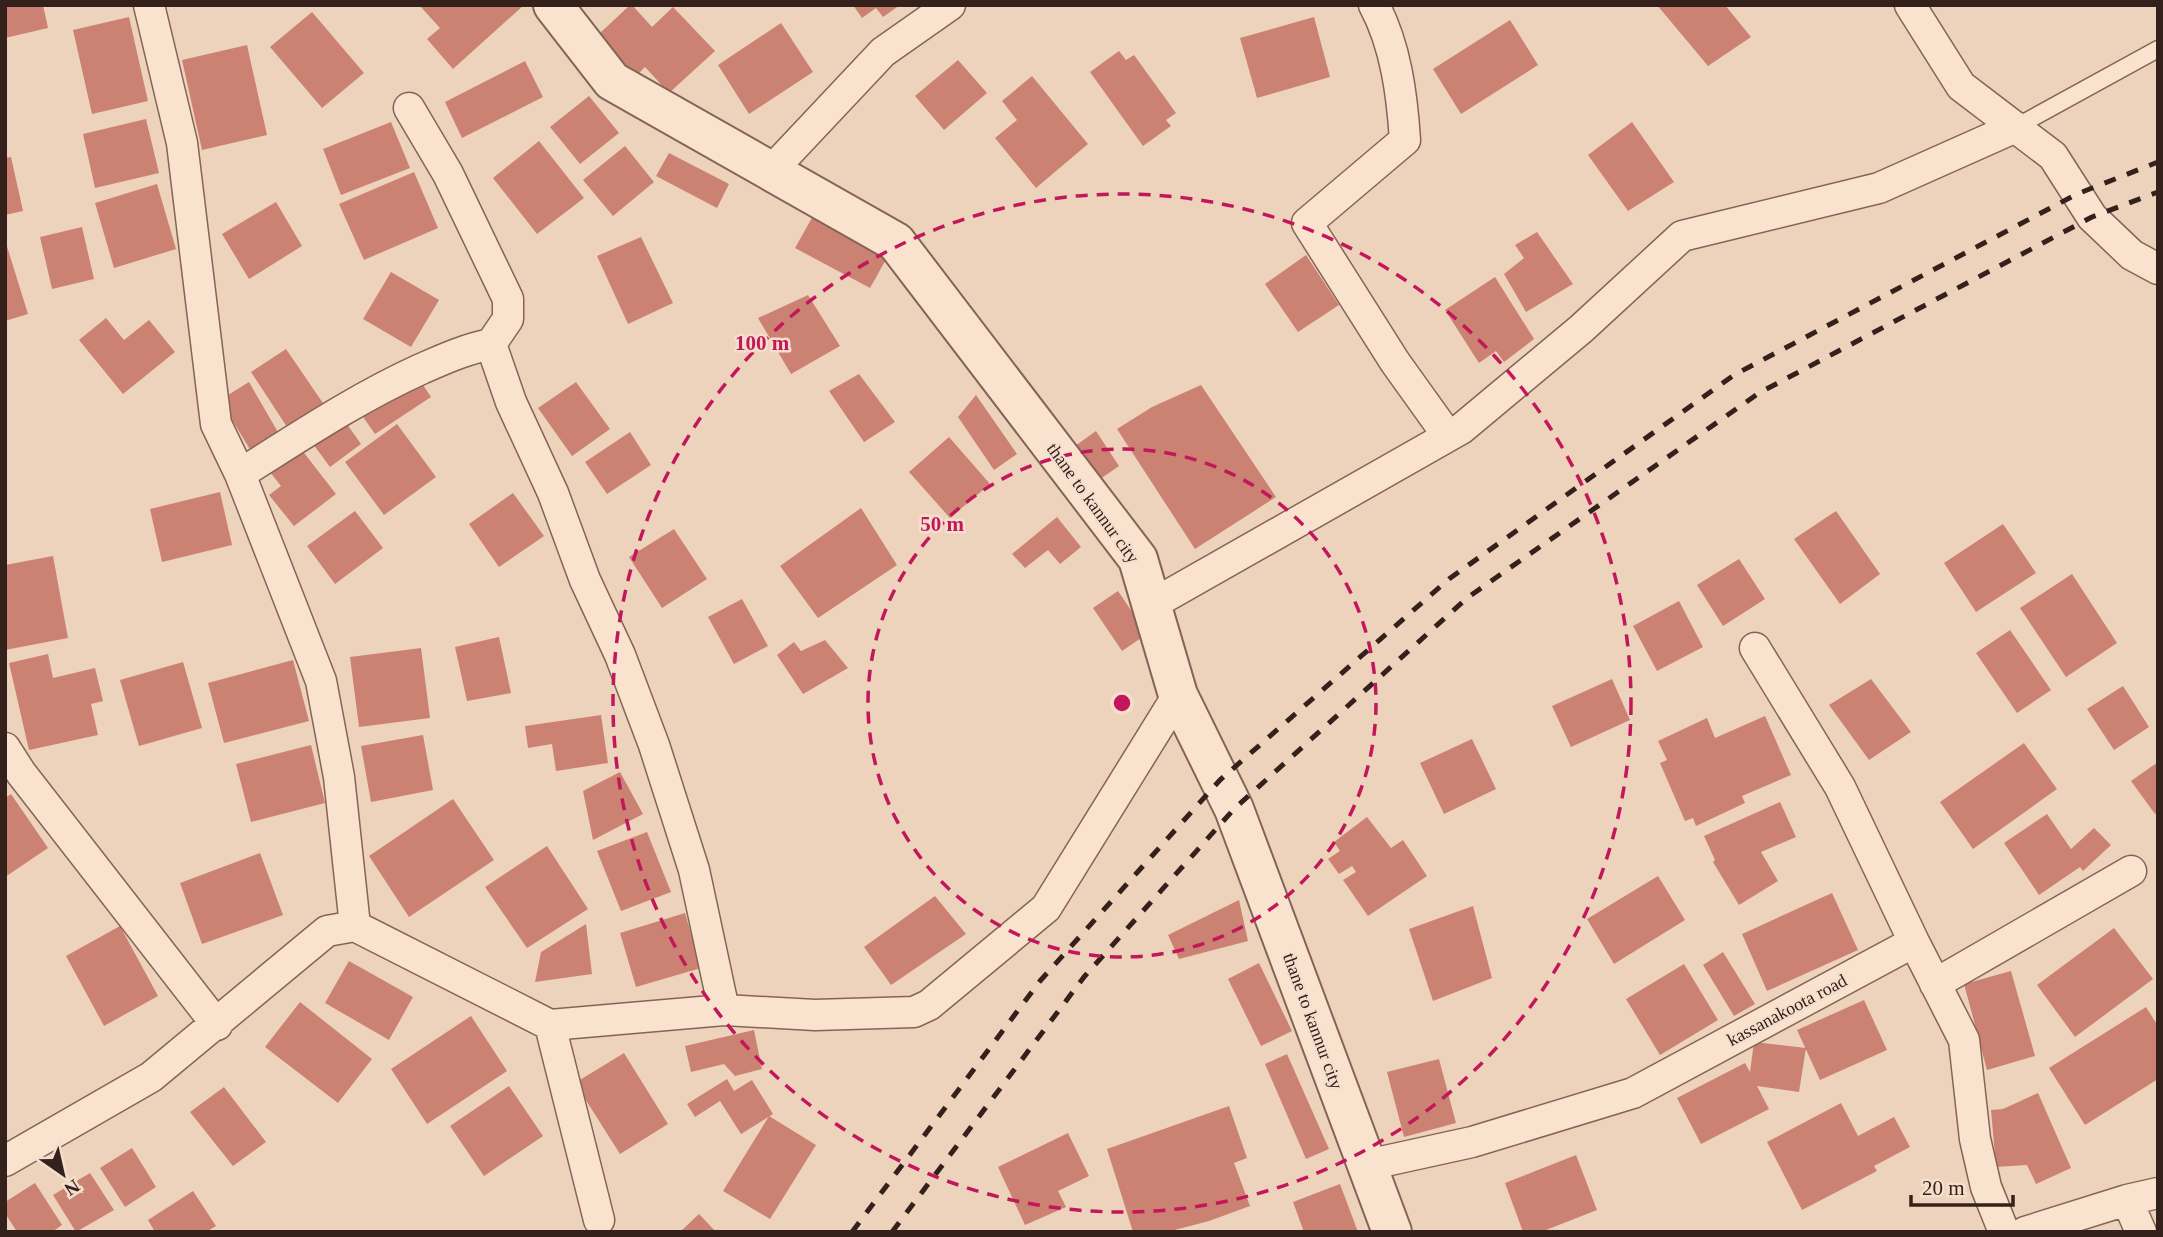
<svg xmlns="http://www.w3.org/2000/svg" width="2163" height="1237" font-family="Georgia,serif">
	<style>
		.building { fill: #cc8272 }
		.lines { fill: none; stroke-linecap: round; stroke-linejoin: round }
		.service-casing { stroke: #856456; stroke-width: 19 }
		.minor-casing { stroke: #856456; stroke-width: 33 }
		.tertiary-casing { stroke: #856456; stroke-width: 42 }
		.service { stroke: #f9e3cf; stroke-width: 16 }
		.minor { stroke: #f9e3cf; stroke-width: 30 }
		.tertiary { stroke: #f9e3cf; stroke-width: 38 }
		.rail { stroke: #34211b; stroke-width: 5; stroke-dasharray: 12 12; stroke-linecap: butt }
		.ring { fill: none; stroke: #c2185b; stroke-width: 3.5; stroke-dasharray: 12 9 }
		.labels { text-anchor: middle; stroke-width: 5; stroke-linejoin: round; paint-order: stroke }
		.street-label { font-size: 18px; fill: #34211b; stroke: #f5dfcc }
		.centre { fill: #c2185b; stroke: #f5dfcc; stroke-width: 3.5 }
		.ring-label { font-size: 21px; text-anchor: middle; font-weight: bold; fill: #c2185b; stroke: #f5dfcc; stroke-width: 5; stroke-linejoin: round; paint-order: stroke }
	</style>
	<rect width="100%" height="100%" fill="#edd3bc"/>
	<path class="building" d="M 5,5 L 43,5 L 48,28 L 5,38 Z
		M 419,5 L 524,5 L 453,69 L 427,39 L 440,28 Z
		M 630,5 L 632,5 L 652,27 L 673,7 L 715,51 L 669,93 L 645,67 L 636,76 L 598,35 Z
		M 853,5 L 900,5 L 883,17 L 876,8 L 862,18 Z
		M 1657,5 L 1725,5 L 1751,37 L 1708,66 Z
		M 312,12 L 364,73 L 322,108 L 270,47 Z
		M 129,17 L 148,101 L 92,114 L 73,30 Z
		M 1314,17 L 1330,77 L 1257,98 L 1240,38 Z
		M 1510,20 L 1538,65 L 1461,114 L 1433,69 Z
		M 781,23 L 813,72 L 749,114 L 718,65 Z
		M 247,45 L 267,135 L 202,150 L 182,60 Z
		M 1119,51 L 1126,60 L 1134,55 L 1176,113 L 1166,120 L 1171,126 L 1143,146 L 1090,72 Z
		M 958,60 L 987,93 L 944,130 L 915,96 Z
		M 525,61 L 543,97 L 462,138 L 445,102 Z
		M 1032,76 L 1088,144 L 1036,188 L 995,138 L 1017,120 L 1002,101 Z
		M 589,96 L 619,133 L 580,164 L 550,127 Z
		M 146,119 L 159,173 L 95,188 L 83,134 Z
		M 391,122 L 410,168 L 341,195 L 323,149 Z
		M 1632,122 L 1674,182 L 1628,211 L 1588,155 Z
		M 539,141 L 584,198 L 537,234 L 493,178 Z
		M 625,146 L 654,182 L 613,216 L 583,180 Z
		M 669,153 L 729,184 L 717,208 L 656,176 Z
		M 11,157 L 23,211 L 5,215 L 5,158 Z
		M 414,172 L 438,228 L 364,260 L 339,204 Z
		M 157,184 L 176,249 L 114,268 L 95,203 Z
		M 276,202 L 302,246 L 249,279 L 222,234 Z
		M 813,216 L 888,256 L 870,288 L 795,248 Z
		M 82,227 L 94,279 L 52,289 L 40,237 Z
		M 1537,232 L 1573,284 L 1526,312 L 1504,274 L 1524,258 L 1515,245 Z
		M 641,237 L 673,303 L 628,324 L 597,256 Z
		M 5,240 L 28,314 L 5,321 Z
		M 1306,255 L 1339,305 L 1298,332 L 1265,284 Z
		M 391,272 L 439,300 L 411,347 L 363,319 Z
		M 1495,277 L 1534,339 L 1504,362 L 1496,351 L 1479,363 L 1445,310 Z
		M 808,295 L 840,346 L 791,374 L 758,318 Z
		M 106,318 L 124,340 L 149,320 L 175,352 L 123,394 L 79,340 Z
		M 286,349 L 325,406 L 289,430 L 251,372 Z
		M 859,374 L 895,422 L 864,442 L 829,391 Z
		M 417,376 L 431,397 L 375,434 L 361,414 Z
		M 249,382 L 279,434 L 251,451 L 220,400 Z
		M 576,382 L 610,429 L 572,456 L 538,408 Z
		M 1201,385 L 1276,497 L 1195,549 L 1117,429 L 1152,407 Z
		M 976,395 L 1017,454 L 994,470 L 958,417 Z
		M 342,417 L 361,444 L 330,467 L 310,440 Z
		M 397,424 L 436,477 L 384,515 L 345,462 Z
		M 1096,431 L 1119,466 L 1093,484 L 1068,451 Z
		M 630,432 L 651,465 L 607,494 L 585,462 Z
		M 949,437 L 990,484 L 950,518 L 909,472 Z
		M 301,449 L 336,494 L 294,526 L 269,495 L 281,486 L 270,472 Z
		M 220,492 L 232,545 L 162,562 L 150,509 Z
		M 513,493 L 544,536 L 499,567 L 469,524 Z
		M 861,508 L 897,565 L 818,618 L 780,566 Z
		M 355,511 L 383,548 L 335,584 L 307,546 Z
		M 1836,511 L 1880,574 L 1840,604 L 1794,539 Z
		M 1057,517 L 1081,547 L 1060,564 L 1048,550 L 1025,568 L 1012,554 Z
		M 2003,524 L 2036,573 L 1976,612 L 1944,563 Z
		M 674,529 L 707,579 L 662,608 L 629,557 Z
		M 53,556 L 68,638 L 5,650 L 5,565 Z
		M 1739,559 L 1765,599 L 1723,626 L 1697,585 Z
		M 2072,574 L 2117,643 L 2066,677 L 2020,608 Z
		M 1118,591 L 1147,634 L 1122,651 L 1093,608 Z
		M 742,599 L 768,646 L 734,664 L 708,617 Z
		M 1679,601 L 1703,647 L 1657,671 L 1633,626 Z
		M 2010,630 L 2051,690 L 2017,713 L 1976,653 Z
		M 499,637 L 511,693 L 467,701 L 455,647 Z
		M 825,640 L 848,668 L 803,694 L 777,655 L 794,642 L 801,651 Z
		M 421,648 L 430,718 L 359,727 L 350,657 Z
		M 48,654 L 53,678 L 95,668 L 103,701 L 91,704 L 98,735 L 29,750 L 9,663 Z
		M 293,660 L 309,721 L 224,743 L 208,683 Z
		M 183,662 L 202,728 L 139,746 L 120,680 Z
		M 1612,679 L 1630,720 L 1571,747 L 1552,706 Z
		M 1871,679 L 1911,732 L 1869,760 L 1829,705 Z
		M 2123,686 L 2149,727 L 2114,750 L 2087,709 Z
		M 601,715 L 608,763 L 556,771 L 552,744 L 528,748 L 525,726 Z
		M 1765,716 L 1791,775 L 1742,796 L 1745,803 L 1696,826 L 1693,818 L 1685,821 L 1660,763 L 1667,760 L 1658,741 L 1707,718 L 1715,738 Z
		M 423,735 L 433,790 L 371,802 L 361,746 Z
		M 1472,739 L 1496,789 L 1444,814 L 1420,763 Z
		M 2024,743 L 2057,789 L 1973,849 L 1940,802 Z
		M 311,745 L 325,803 L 251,822 L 236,764 Z
		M 2158,762 L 2158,812 L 2155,814 L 2131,781 Z
		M 620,772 L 643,814 L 593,840 L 583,791 Z
		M 11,794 L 48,848 L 5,877 L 5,798 Z
		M 453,799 L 494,860 L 409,917 L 369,856 Z
		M 1780,802 L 1796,837 L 1761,852 L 1778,881 L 1739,905 L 1713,862 L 1715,860 L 1704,836 Z
		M 2047,814 L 2071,849 L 2094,828 L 2111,845 L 2083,871 L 2080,867 L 2039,895 L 2004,843 Z
		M 1367,817 L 1391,848 L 1403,840 L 1427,876 L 1368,916 L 1343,880 L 1356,872 L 1352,866 L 1339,874 L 1328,859 L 1340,851 L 1334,842 Z
		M 647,832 L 671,892 L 621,911 L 597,851 Z
		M 547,846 L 588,909 L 527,948 L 485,887 Z
		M 260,853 L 283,915 L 202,944 L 180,883 Z
		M 1658,876 L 1685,920 L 1614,964 L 1587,919 Z
		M 1832,893 L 1858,950 L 1767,991 L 1742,934 Z
		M 935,896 L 966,934 L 891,985 L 864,947 Z
		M 1239,900 L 1248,941 L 1179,959 L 1168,935 Z
		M 1473,906 L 1492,978 L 1433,1001 L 1409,929 Z
		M 685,913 L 701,968 L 636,987 L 620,933 Z
		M 586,924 L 592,974 L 535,982 L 541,952 Z
		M 120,926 L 158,996 L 104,1026 L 66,956 Z
		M 2114,928 L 2153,979 L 2075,1037 L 2037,985 Z
		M 1723,952 L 1755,1004 L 1734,1016 L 1703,965 Z
		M 349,961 L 413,997 L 389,1040 L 325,1003 Z
		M 1259,963 L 1292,1031 L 1261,1046 L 1228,979 Z
		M 1684,964 L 1718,1020 L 1660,1055 L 1626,999 Z
		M 2011,971 L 2035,1056 L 1987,1070 L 1964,984 Z
		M 1864,1000 L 1887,1050 L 1820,1080 L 1797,1030 Z
		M 300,1002 L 372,1059 L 338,1103 L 265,1047 Z
		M 2146,1007 L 2158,1026 L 2158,1079 L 2085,1125 L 2049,1068 Z
		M 471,1016 L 507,1071 L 427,1124 L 391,1069 Z
		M 754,1030 L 762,1069 L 735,1076 L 724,1064 L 691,1072 L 685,1046 Z
		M 1754,1042 L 1806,1048 L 1799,1092 L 1757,1086 L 1769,1109 L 1701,1144 L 1677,1098 L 1745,1063 L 1750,1072 Z
		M 624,1053 L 668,1124 L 620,1154 L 575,1083 Z
		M 1287,1054 L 1329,1149 L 1306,1159 L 1265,1064 Z
		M 1439,1059 L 1456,1123 L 1404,1137 L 1387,1072 Z
		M 727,1079 L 734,1091 L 752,1080 L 773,1114 L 741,1134 L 720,1101 L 695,1117 L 687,1104 Z
		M 509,1086 L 543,1136 L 484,1176 L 450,1126 Z
		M 224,1087 L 266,1142 L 233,1166 L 190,1112 Z
		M 2038,1093 L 2071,1168 L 2036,1184 L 2027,1165 L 1996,1167 L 1991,1110 L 2003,1109 Z
		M 1841,1103 L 1858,1136 L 1894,1117 L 1910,1147 L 1874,1166 L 1877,1171 L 1802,1210 L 1767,1142 Z
		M 1229,1106 L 1247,1158 L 1234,1163 L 1250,1206 L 1209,1221 L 1167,1232 L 1133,1232 L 1107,1149 Z
		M 769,1116 L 816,1145 L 770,1219 L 723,1191 Z
		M 1068,1133 L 1089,1176 L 1058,1191 L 1066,1207 L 1025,1225 L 998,1167 Z
		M 132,1148 L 156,1187 L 125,1207 L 100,1168 Z
		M 1576,1155 L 1597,1210 L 1541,1232 L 1523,1232 L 1505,1183 Z
		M 90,1173 L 114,1210 L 76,1232 L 53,1195 Z
		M 35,1183 L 62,1225 L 52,1232 L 17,1232 L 5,1213 L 5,1202 Z
		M 1340,1184 L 1358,1232 L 1304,1232 L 1293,1202 Z
		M 193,1191 L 216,1226 L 206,1232 L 155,1232 L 148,1220 Z
		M 699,1214 L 716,1232 L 680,1232 Z"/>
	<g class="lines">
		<defs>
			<path id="service" d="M 2016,127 L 2158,49"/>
			<path id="minor" d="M 149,5 L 182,143 L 216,424 L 240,474 L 321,681 L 339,777 L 355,926
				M 1374,5 C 1396,46 1402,95 1405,140 L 1307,223 L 1395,362 L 1448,436
				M 1910,5 L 1961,86 L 2053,156 L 2092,217 L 2132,255 L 2158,269
				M 771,171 L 883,52 L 950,5
				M 491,344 L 511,402 L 553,493 L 585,580 L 620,655 L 654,745 L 694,870 L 724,1010
				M 240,474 C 299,437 357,398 421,369 C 444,359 466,349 491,344 L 508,319 L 508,299 L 448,174 L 409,108
				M 1151,605 L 1461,429 L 1581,329 L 1682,236 L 1879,188 L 2016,127
				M 1755,648 L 1840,787 L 1914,942
				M 5,748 L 21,773 L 217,1025
				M 1935,984 L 2131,871
				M 550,1025 L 599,1220
				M 5,1161 L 151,1077 L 327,931 L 355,926 L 550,1025 L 724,1010 L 815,1015 L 914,1012 L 929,1005 L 1046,908 L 1178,695
				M 1367,1165 L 1472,1142 L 1633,1093 L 1914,942 L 1964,1040 L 1975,1139 L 1986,1187 L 2004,1232
				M 2127,1200 L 2141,1232
				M 2025,1232 L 2127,1200 L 2158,1193"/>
			<path id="tertiary" d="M 553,5 L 612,81 L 896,242 L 1138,559 L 1178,695 L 1234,809 L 1392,1232"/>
		</defs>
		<use href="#service" class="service-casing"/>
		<use href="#minor" class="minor-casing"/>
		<use href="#tertiary" class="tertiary-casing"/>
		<use href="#service" class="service"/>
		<use href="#minor" class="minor"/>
		<use href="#tertiary" class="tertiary"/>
		<path class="rail" d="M 852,1232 L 1040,981 L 1220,780 L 1449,579 L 1734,375 L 2077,194 L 2158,162
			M 892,1232 L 1084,977 L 1234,809 L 1467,598 L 1759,393 L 2092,217 L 2158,192"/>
	</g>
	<g class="ring">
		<circle cx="1122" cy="703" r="254"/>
		<circle cx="1122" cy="703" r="509"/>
	</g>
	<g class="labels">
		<g class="street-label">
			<text transform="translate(1093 503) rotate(54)" y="6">thane to kannur city</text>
			<text transform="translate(1787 1010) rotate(-28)" y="6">kassanakoota road</text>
			<text transform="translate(1313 1021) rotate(70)" y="6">thane to kannur city</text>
		</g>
	</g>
	<circle cx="1122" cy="703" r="10" class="centre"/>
	<g class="ring-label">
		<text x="762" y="350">100 m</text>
		<text x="942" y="531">50 m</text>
	</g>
	<rect width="2163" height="1237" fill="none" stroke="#34211b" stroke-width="14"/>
	<g transform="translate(63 1174) rotate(146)" stroke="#f5dfcc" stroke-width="5" paint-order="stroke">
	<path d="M0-5L12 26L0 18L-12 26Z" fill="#34211b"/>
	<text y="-10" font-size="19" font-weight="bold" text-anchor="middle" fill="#34211b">N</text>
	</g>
	<path d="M1911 1195v10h102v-10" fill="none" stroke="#34211b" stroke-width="3.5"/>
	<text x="1922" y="1195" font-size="21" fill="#34211b" stroke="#f5dfcc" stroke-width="5" paint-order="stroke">20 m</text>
</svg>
